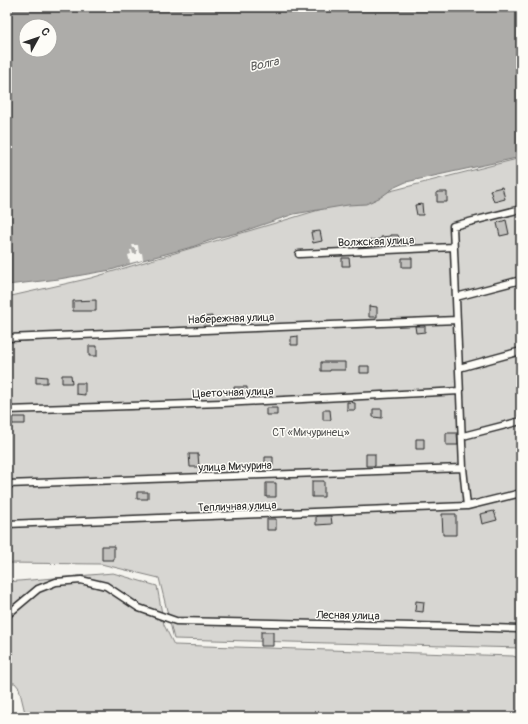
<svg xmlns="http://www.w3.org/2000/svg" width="528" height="724" font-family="Pangolin,sans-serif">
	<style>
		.green { fill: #d7d6d2; stroke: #81807e }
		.water { fill: #adaca9; stroke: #797877; fill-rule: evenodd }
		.pier { fill: #f5f4ef }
		.building { fill: #c2c1be; stroke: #2b2b2b }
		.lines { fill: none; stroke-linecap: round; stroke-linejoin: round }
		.street-casing { stroke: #2b2b2b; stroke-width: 9 }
		.street { stroke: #fdfcf7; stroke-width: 6 }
		.labels { text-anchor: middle; stroke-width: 3; stroke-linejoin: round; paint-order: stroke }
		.street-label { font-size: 11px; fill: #2b2b2b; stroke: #fdfcf7 }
		.park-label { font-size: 11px; fill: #565655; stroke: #fdfcf7 }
		.water-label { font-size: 12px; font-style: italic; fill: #585857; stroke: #fdfcf7 }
	</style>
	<rect width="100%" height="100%" fill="#f5f4ef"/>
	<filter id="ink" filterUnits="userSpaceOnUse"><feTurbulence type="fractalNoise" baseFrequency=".025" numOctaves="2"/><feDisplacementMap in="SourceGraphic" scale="8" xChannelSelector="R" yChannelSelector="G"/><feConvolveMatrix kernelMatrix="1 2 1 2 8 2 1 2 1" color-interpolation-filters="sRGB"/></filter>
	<g filter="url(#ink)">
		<path class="green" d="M 521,158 L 521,648 L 174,639 L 159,578 L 101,564 L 7,563 L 7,297 L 91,278 L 339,204 Z
			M 113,573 L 157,586 L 164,625 L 174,645 L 513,656 L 521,659 L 521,717 L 26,717 L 19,688 L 15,683 L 7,683 L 7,582 Z"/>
		<path class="water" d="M 7,7 L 521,7 L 521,157 L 406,182 L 395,187 L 381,197 L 366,204 L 348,205 L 294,214 L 241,232 L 217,238 L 192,247 L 143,260 L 111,270 L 59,279 L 7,285 ZM 26,26 L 50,26 L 50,50 L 26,50 Z"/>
		<path class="pier" d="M 132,245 L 138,245 L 139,253 L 142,253 L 143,260 L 130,263 L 128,255 L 131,254 L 130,250 L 132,250 L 133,254 L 137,254 L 137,250 L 135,250 L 135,248 L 133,248 Z"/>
		<path class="building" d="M 502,187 L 505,199 L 494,202 L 490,190 Z
			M 437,192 L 447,192 L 447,202 L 437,202 Z
			M 422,204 L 423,215 L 417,215 L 415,205 Z
			M 506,220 L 509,234 L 500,236 L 497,223 Z
			M 320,231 L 322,241 L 313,243 L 311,232 Z
			M 391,235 L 398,235 L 399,239 L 414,238 L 414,244 L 363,247 L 362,241 L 381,239 L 381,237 L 391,236 Z
			M 342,258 L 349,258 L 350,266 L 342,266 Z
			M 402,258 L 412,258 L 412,267 L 402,267 Z
			M 96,300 L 96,311 L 73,311 L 73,301 Z
			M 369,306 L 377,307 L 377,317 L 369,317 Z
			M 212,316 L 212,323 L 203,323 L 202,317 Z
			M 415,326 L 425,326 L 425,332 L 416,333 Z
			M 298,336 L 298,345 L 291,345 L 291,337 Z
			M 89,346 L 97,346 L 97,356 L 89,356 Z
			M 321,362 L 345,362 L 345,370 L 330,370 L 330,371 L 321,371 Z
			M 360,366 L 369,366 L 369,373 L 360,373 Z
			M 62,375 L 71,375 L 72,383 L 62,383 Z
			M 36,376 L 47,377 L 47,383 L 36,383 Z
			M 76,383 L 85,383 L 85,395 L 76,394 Z
			M 234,387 L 247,387 L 247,393 L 234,393 Z
			M 347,402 L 355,403 L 355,410 L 347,410 Z
			M 266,408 L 277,408 L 277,415 L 266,415 Z
			M 373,409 L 382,409 L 382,418 L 373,417 Z
			M 323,410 L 330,410 L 331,420 L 323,420 Z
			M 12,417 L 25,417 L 25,424 L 12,424 Z
			M 446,433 L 457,433 L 458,445 L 446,445 Z
			M 416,439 L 424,439 L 424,449 L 416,449 Z
			M 189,454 L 198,454 L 199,467 L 190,467 Z
			M 366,454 L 375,454 L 375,466 L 366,466 Z
			M 265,457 L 273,457 L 273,466 L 265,465 Z
			M 312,481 L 324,481 L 324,497 L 312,497 Z
			M 266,483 L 276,483 L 276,497 L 266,497 Z
			M 137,492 L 148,492 L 148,499 L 137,499 Z
			M 494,511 L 497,520 L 482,524 L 480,514 Z
			M 442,514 L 456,514 L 456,535 L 443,535 Z
			M 316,516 L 331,516 L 332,524 L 316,525 Z
			M 267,519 L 276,519 L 276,530 L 267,530 Z
			M 102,546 L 114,546 L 114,560 L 102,560 Z
			M 416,601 L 424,602 L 423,612 L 415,611 Z
			M 261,632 L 273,632 L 273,646 L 261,646 Z"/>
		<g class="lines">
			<defs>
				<path id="street" d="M 299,254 L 454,247
					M 456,297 L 521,280
					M 7,338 L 457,320
					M 459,368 L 521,351
					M 7,410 L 222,403 L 460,391
					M 463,436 L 521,421
					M 7,484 L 463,468
					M 467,506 L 463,468 L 453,226 L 521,209
					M 7,524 L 467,506 L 521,493
					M 7,615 L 38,589 L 56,582 L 81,580 L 106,586 L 139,608 L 176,621 L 460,627 L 519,629 L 521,632"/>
			</defs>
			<use href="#street" class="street-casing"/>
			<use href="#street" class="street"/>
		</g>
	</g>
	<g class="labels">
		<g class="street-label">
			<text transform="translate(376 241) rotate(-2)" y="4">Волжская улица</text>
			<text transform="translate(231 318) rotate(-2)" y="4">Набережная улица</text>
			<text transform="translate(233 392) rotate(-2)" y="4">Цветочная улица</text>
			<text transform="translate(235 466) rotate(-2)" y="4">улица Мичурина</text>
			<text transform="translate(237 506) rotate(-2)" y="4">Тепличная улица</text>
			<text transform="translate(348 615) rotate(1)" y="4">Лесная улица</text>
		</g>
		<g class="park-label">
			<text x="311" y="436">СТ «Мичуринец»</text>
		</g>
		<g class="water-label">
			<text transform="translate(264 64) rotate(-12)" y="4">Волга</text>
		</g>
	</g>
	<rect width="528" height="724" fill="none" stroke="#fdfcf7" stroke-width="24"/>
	<rect x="12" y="12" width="504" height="700" fill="none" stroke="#2b2b2b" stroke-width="1.5" filter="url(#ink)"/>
	<g transform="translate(38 38) rotate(50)"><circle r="19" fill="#fdfcf7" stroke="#a9a8a5"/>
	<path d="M0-3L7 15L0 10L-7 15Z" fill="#2b2b2b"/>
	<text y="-6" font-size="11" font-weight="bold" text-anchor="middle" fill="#2b2b2b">С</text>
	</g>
</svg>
